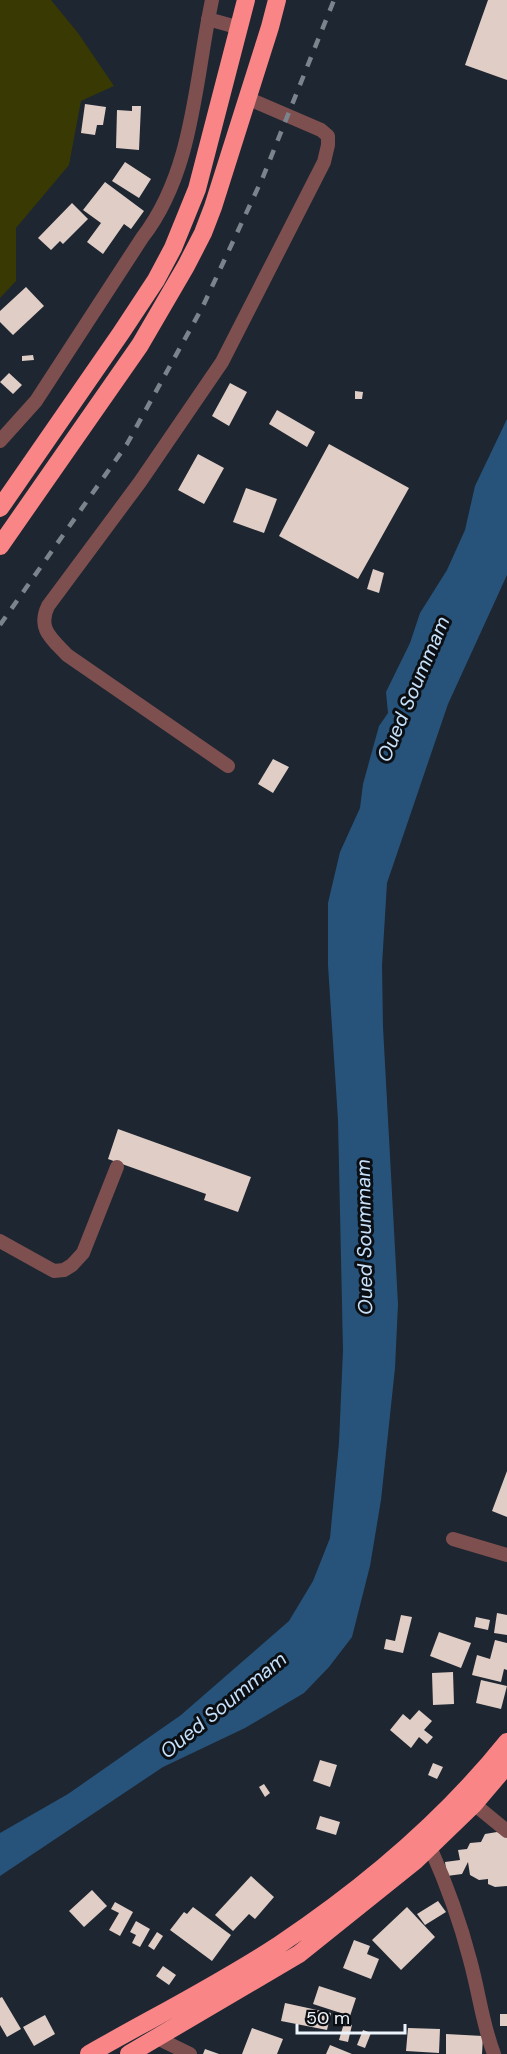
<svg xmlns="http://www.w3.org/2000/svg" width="507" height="2054" font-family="'DM Sans',sans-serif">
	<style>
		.green { fill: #393903 }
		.water { fill: #27537a }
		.building { fill: #e0cdc5 }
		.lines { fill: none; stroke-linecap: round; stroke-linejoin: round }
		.street { stroke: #7e4f4f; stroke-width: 14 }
		.highway { stroke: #f98586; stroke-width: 18 }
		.rail { stroke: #7b838c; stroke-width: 4.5; stroke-dasharray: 10 10; stroke-linecap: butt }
		.labels { text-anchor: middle; stroke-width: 6; stroke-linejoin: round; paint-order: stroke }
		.water-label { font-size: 20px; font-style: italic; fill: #c7e1fa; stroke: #0b0f14 }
	</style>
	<rect width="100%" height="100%" fill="#1d2631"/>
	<path class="green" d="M 0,0 L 51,0 L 78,33 L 114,86 L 81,101 L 69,165 L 16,228 L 16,281 L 0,298 Z"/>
	<path class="water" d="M 507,419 L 507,575 L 448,704 L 387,883 L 382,965 L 383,1027 L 398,1304 L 395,1368 L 381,1500 L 370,1566 L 352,1637 L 329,1667 L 304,1693 L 245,1728 L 163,1767 L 0,1876 L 0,1833 L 68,1794 L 181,1715 L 289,1621 L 313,1581 L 330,1538 L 339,1443 L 343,1350 L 338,1120 L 328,965 L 328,903 L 340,852 L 360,808 L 363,784 L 379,726 L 388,713 L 386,692 L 410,643 L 420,613 L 447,570 L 465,530 L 475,486 Z"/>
	<path class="building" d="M 488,0 L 507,0 L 507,80 L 465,65 Z
		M 85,104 L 106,107 L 103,125 L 97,125 L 95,135 L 81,133 Z
		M 132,106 L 141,106 L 139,150 L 116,148 L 117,110 L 132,111 Z
		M 125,162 L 151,179 L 139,198 L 112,181 Z
		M 105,182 L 144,211 L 131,229 L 124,224 L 103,254 L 87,242 L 101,223 L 83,210 Z
		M 72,203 L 88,219 L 63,244 L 60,241 L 51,250 L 38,238 Z
		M 26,287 L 44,306 L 13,335 L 0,322 L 0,311 Z
		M 33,355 L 34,360 L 22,361 L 22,356 Z
		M 9,373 L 22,385 L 13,394 L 0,382 Z
		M 230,383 L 247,392 L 229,426 L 212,416 Z
		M 355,391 L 363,392 L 362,399 L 355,399 Z
		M 277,410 L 315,432 L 307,447 L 269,424 Z
		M 329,444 L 409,488 L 358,579 L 279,536 Z
		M 198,454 L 224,468 L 204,504 L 178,490 Z
		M 246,488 L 277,499 L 264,533 L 233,522 Z
		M 373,569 L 384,573 L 379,593 L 367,589 Z
		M 273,759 L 289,767 L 273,793 L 258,784 Z
		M 118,1129 L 251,1177 L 238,1212 L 204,1200 L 206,1194 L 108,1159 Z
		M 507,1471 L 507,1517 L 492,1511 Z
		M 497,1613 L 507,1615 L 507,1635 L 494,1633 Z
		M 401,1615 L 412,1617 L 403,1653 L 384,1649 L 386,1639 L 395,1641 Z
		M 476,1617 L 490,1620 L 488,1630 L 474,1627 Z
		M 439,1632 L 471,1643 L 461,1668 L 430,1656 Z
		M 495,1640 L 507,1643 L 507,1670 L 504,1669 L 501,1682 L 472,1675 L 477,1655 L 490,1659 Z
		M 453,1672 L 454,1704 L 433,1705 L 432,1673 Z
		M 481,1680 L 507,1686 L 501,1709 L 476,1703 Z
		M 419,1710 L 432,1721 L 424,1730 L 433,1737 L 427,1744 L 419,1737 L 411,1748 L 390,1730 L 403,1714 L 410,1720 Z
		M 320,1760 L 337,1765 L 330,1787 L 313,1781 Z
		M 433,1763 L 443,1767 L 437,1779 L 428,1775 Z
		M 264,1784 L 270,1793 L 265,1797 L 259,1787 Z
		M 320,1816 L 340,1822 L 336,1835 L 316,1829 Z
		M 497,1832 L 507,1837 L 507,1886 L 495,1887 L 488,1884 L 488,1879 L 479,1880 L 470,1875 L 468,1862 L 462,1874 L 447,1876 L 445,1862 L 460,1860 L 458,1850 L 467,1849 L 470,1843 L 481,1842 L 485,1834 Z
		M 251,1876 L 274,1897 L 255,1919 L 249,1914 L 233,1931 L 215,1915 Z
		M 92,1890 L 107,1906 L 84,1927 L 69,1911 Z
		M 438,1901 L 446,1912 L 425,1925 L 417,1914 Z
		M 115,1902 L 133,1912 L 120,1936 L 109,1930 L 119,1913 L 111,1909 Z
		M 193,1907 L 231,1935 L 212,1961 L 170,1930 L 184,1912 L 187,1914 Z
		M 407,1907 L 435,1937 L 401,1970 L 372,1940 Z
		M 136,1921 L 150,1929 L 140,1947 L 132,1943 L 136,1935 L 130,1932 Z
		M 157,1932 L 163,1936 L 154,1950 L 148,1946 Z
		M 354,1940 L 370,1946 L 367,1954 L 379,1959 L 371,1979 L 343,1968 Z
		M 163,1966 L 176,1975 L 169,1985 L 156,1976 Z
		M 319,1986 L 356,1998 L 350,2016 L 313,2004 Z
		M 2,1997 L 21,2029 L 7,2037 L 0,2025 L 0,1998 Z
		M 285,2003 L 331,2013 L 327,2030 L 281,2021 Z
		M 500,2014 L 507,2014 L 507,2026 L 500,2026 Z
		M 45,2015 L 55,2034 L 34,2046 L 23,2027 Z
		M 344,2023 L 352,2025 L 348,2042 L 339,2040 Z
		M 252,2028 L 283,2039 L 277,2054 L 242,2054 Z
		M 408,2028 L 440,2029 L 439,2053 L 406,2051 Z
		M 363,2030 L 371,2033 L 365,2048 L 357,2045 Z
		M 446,2034 L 483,2036 L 482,2054 L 446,2054 Z
		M 330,2045 L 352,2054 L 326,2054 Z
		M 205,2049 L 219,2054 L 203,2054 Z"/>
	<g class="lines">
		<path class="street" d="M 208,19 L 240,28
			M 0,441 L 36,401 L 142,238 C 194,171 195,79 212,0
			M 228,766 L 67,655 C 52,639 37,629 48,606 L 140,482 L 222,362 L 324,162 L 328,145 L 328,136 L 321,130 L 247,98
			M 0,1241 L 54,1271 L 64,1270 L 72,1265 L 83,1253 L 117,1167
			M 453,1539 L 507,1555
			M 474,1804 L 507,1831
			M 430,1847 C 446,1883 460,1921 470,1960 C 479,1992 482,2023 494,2054
			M 157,2038 L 190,2054"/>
		<path class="highway" d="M 0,508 L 121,333 L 156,280 L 173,248 L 197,189 L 246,0
			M 0,546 L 140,345 L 186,266 L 203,233 L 213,207 L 270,27 L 277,0
			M 89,2054 C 152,2018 218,1985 279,1945 C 364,1888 443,1822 507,1742
			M 129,2054 L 299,1954 L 415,1861 L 474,1804 L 507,1765"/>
		<path class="rail" d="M 0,625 L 127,444 L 203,306 L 263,177 L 334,0"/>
	</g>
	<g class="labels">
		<g class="water-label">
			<text transform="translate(413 689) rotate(-67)" y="7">Oued Soummam</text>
			<text transform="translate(364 1237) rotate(-91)" y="7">Oued Soummam</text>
			<text transform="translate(223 1705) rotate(-39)" y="7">Oued Soummam</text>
		</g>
	</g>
	<path d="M297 2024v9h108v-9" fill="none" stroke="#edf3fb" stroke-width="3"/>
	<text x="306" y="2024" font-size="18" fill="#edf3fb" stroke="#0b0f14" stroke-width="4.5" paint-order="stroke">50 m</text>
</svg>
